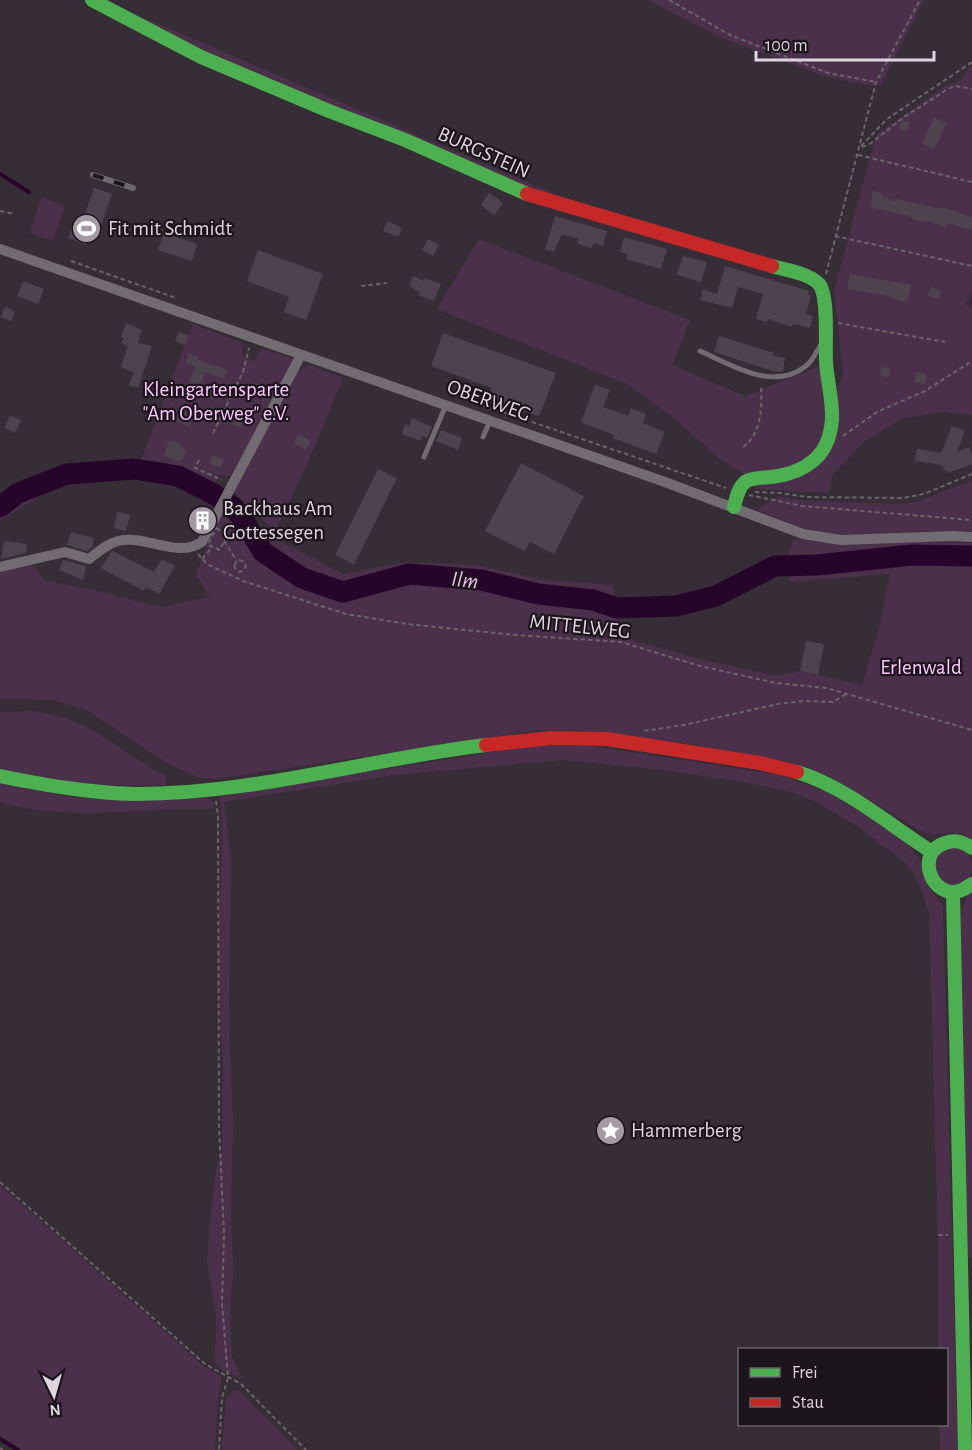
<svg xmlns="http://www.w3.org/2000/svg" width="972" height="1450" font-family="'Alegreya Sans',sans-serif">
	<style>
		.green { fill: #4a304b }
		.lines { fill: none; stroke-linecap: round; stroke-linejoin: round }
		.stream { stroke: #27042a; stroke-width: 4 }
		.river { stroke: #27042a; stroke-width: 21 }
		.building { fill: #4e424f }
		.path { stroke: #6a646a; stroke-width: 2; stroke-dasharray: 4.5 3; stroke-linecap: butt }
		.lane { stroke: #726b72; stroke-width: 5 }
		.street { stroke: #726b72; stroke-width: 10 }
		.fast { stroke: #4caf50; stroke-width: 14 }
		.jam { stroke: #c62828; stroke-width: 14 }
		.rail-casing { stroke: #6d686d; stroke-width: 6 }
		.rail { stroke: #1c151c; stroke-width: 4; stroke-dasharray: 11; stroke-linecap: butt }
		.labels { text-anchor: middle; stroke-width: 4.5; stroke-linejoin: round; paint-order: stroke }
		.street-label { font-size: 21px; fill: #dfd5e0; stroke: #1c151c }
		.poi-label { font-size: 21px; fill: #dfd5e0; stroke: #1c151c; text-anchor: start }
		.park-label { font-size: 21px; fill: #fcc6ff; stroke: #1c151c }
		.water-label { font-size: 22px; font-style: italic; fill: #f4bef7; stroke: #1c151c }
	</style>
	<rect width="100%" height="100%" fill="#362d36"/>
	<path class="green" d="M 648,0 L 924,0 L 881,85 L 865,85 L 824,76 L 724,39 Z
		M 135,14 L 562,197 L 552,200 L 244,71 L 142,21 Z
		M 972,65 L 972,291 L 966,304 L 972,308 L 972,415 L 942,412 L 901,419 L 865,441 L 832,475 L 829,493 L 754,489 L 757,483 L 804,474 L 836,426 L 838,387 L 843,372 L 834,291 L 876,135 L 945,86 L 958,82 Z
		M 41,197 L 65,206 L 53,241 L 30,233 Z
		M 479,239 L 690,320 L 672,365 L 745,396 L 823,365 L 827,428 L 812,458 L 793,469 L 744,474 L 720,459 L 675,419 L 629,385 L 437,309 Z
		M 193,324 L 242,343 L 243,357 L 254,361 L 261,349 L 292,358 L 292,368 L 230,476 L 226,477 L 219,474 L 214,484 C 192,471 168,460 141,460 Z
		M 310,365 L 343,378 L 309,460 L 275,532 L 234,492 L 298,371 Z
		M 972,480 L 972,531 L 933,531 L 855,535 L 823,533 L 797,526 L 757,510 L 778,496 L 806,501 L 901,504 L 916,502 Z
		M 20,490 L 48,491 L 0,521 L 0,499 Z
		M 232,500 L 273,537 L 343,574 L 406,562 L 477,565 L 539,579 L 613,585 L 619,626 L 625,638 L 700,659 L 776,676 L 800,671 L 862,685 L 879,628 L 890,574 L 790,582 L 788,555 L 794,539 L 842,544 L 897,542 L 972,543 L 972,839 C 952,826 945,837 924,833 L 831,777 L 785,761 L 683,743 L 574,730 L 539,730 L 217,779 L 197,777 L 168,764 L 88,711 L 54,700 L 0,699 L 0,571 L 31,564 L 46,581 L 94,590 L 161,607 L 209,597 L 196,574 L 214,527 L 225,509 L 227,511 Z
		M 34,711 C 46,714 60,716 71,720 C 105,733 133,760 166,776 L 166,785 C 110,787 54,784 0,768 L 0,712 Z
		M 533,746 L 591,746 L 774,774 C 822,786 889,818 919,858 C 924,865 923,876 927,884 C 931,892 938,898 943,907 L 958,1450 L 940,1450 L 939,1425 L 946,1424 L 946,1350 L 938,1349 L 938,1246 L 929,914 L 923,893 L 913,873 L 904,862 L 854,824 L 812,800 L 791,792 L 743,782 L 663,770 L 564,760 L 395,775 L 229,801 L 224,803 L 231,857 L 229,1026 L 233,1121 L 231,1215 L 233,1271 L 230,1316 L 232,1357 L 242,1378 L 223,1371 L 215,1363 L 216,1312 L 207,1265 L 210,1218 L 217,1164 L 222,1152 L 223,1062 L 220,1027 L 219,940 L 222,828 L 220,798 L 223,795 L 230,793 Z
		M 0,782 C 28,789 57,796 86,798 C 126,801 166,798 206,797 L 213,802 L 215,809 C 144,807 69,823 0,802 Z
		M934 866a19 19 0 1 1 38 0a19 19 0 1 1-38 0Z
		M 972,891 L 972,1258 L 970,1258 L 966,1253 L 960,917 L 966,897 Z
		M 0,1185 L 205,1367 L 222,1377 L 218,1400 L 215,1450 L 22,1450 L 0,1436 Z
		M 233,1391 L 240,1391 L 298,1450 L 222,1450 L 226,1398 Z"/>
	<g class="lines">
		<path class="stream" d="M 0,174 L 29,192
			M 0,1439 L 18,1450"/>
		<path class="river" d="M 0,507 L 18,493 L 67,474 L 134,469 L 178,476 L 212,493 L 233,507 L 243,519 L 263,552 L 302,578 L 343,592 L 409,574 L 481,580 L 538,594 L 593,600 L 617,608 L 676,606 L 716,596 L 775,566 L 817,565 L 912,555 L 972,556"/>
	</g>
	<path class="building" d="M 934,118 L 947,123 L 934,149 L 922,143 Z
		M 902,120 L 910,123 L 907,132 L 899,129 Z
		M 94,188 L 112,194 L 100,228 L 98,227 L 96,232 L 92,230 L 86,245 L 68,238 L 75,219 L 82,222 Z
		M 873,191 L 882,193 L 882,196 L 895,201 L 896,199 L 941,209 L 942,207 L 972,217 L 972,230 L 946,223 L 945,227 L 925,220 L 925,222 L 912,219 L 912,217 L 870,207 Z
		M 489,193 L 503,203 L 494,215 L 481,205 Z
		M 555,216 L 607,231 L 603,246 L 594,243 L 592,248 L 577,244 L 579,239 L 562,234 L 554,252 L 545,249 Z
		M 387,221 L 402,228 L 398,237 L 383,231 Z
		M 164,233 L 197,244 L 192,261 L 158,250 Z
		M 624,237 L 667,249 L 661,269 L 626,259 L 628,254 L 620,252 Z
		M 428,239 L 439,245 L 433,256 L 422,250 Z
		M 258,250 L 323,274 L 306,320 L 284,312 L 289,297 L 247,281 Z
		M 683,256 L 707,262 L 701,282 L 677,275 Z
		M 725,266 L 809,291 L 808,294 L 811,296 L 806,314 L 813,316 L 810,328 L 793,324 L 792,327 L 768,319 L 767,322 L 756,319 L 763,294 L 738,287 L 732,308 L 700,300 L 703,289 L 717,294 Z
		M 850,274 L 912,285 L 908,299 L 906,299 L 906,302 L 889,298 L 890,296 L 847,289 Z
		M 413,276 L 424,281 L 425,278 L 441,284 L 434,301 L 418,295 L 420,292 L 409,286 Z
		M 23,281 L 44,289 L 38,304 L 17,296 Z
		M 931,287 L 941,290 L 939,299 L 928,296 Z
		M 5,307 L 15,311 L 11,321 L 1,317 Z
		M 126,323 L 142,330 L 138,343 L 152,346 L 138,388 L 129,385 L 134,372 L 121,367 L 128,346 L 122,343 L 123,338 L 121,337 Z
		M 179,332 L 189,335 L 185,345 L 175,341 Z
		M 443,333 L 556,373 L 539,416 L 488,399 L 492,388 L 431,366 Z
		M 719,336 L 774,353 L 773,356 L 785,358 L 783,371 L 776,372 L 714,352 Z
		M 189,353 L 199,357 L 198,360 L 227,369 L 224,379 L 205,372 L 197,395 L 186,391 L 195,367 L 185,363 Z
		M 881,367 L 890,368 L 889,377 L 880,376 Z
		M 916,372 L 927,374 L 925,384 L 914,382 Z
		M 595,385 L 610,390 L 603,407 L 628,416 L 631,408 L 646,414 L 643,423 L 665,432 L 656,454 L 613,438 L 614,435 L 581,422 Z
		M 179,411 L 192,416 L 189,426 L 175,421 Z
		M 10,415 L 21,420 L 15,433 L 5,428 Z
		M 233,415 L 244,419 L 241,428 L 230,424 Z
		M 412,418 L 432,427 L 427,438 L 422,436 L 421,441 L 402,434 L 405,424 L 409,426 Z
		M 952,426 L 965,431 L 957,452 L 969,447 L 972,456 L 972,464 L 948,473 L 947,470 L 944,471 L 942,465 L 915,461 L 917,449 L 941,453 Z
		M 441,430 L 462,438 L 458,450 L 436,441 Z
		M 299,434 L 311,441 L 306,450 L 294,443 Z
		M 169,440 L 181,444 L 180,447 L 186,449 L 182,462 L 164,456 Z
		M 213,455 L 224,460 L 220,468 L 209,463 Z
		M 521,463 L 584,496 L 554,554 L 530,542 L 525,551 L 485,531 Z
		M 378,469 L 397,478 L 354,565 L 335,555 Z
		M 117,512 L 130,515 L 126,531 L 114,528 Z
		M 71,532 L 94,538 L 92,547 L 87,551 L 67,545 Z
		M 4,541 L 27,544 L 26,553 L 1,559 Z
		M 113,551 L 154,572 L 162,559 L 175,566 L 159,594 L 146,587 L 144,591 L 101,568 L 110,553 Z
		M 63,560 L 86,566 L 83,580 L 59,570 Z
		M 806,641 L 824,644 L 818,675 L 800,671 Z"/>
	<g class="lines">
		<path class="path" d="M 669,0 L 730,35 L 828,73 L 876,82
			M 861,146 L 887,119 L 972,62
			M 862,147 L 870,144 L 904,117 L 948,89 L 955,86 L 972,89
			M 858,155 L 972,182
			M 0,211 L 14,214
			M 835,236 L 972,266
			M 71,261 L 176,298
			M 826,274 L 876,82 L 920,0
			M 361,286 L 387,283
			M 838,323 L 945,342
			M 482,405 L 726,488
			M 213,433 L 243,372 L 249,348
			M 843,436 L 877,412 L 925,391 L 972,361
			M 743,447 C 762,433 762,407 761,385
			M 199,460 L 195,468 L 222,480
			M 755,492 L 780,493 L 807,497 L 903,498 L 924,494 L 972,474
			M 749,495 L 802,506 L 972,520
			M 216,528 L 227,534 L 220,550 L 208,545 Z
			M 224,541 L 237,561
			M 198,554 L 207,564 L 243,581 L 346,614 L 407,624 L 515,635 L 621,642 L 700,666 L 776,683 L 826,688 L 972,730
			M 202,559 L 212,548
			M234.5 566a5.5 5.5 0 1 1 11 0a5.5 5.5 0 1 1-11 0Z
			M 644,731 L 684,725 L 778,704 L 803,701 L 833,702 L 846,694
			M 216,801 L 218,817 L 219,1127 L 224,1233 L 222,1303 L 228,1378 L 222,1398 L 219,1450
			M 0,1182 L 205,1364 L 241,1384 L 306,1450
			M 938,1235 L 948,1235
			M 0,1448 L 3,1450"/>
		<path class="lane" d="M 700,351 C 732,365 773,392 806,366 C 813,361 817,350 822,343
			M 483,437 L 490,421
			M 424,457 L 446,405"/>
		<path class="street" d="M 0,249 L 665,482 L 803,534 L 841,540 L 952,536 L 972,537
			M 0,567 L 65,552 L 89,559 C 98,552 107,544 118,541 C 146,534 176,559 202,542 L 301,355"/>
		<path class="fast" d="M 92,0 L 201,57 L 329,111 L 405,140 L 527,194
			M 734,507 C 736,499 738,488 745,482 C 752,477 763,478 771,477 C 789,475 808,468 820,454 C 828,444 831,432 832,420 C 833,400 827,381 826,361 C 825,344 829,296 819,284 C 809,273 785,270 772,266
			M 797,772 C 848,788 888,824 932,852
			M 0,776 C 46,785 88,793 135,794 C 254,794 369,759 486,745
			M 972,848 C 963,842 956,839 945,843 C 914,853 932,899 959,891 C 964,890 968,886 972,884
			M 953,892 L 965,1450"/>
		<path class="jam" d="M 527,194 L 772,266
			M 486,745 L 551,738 L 607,739 L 760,763 L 797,772"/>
		<defs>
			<path id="rail" d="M 93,175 L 133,188"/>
		</defs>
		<use href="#rail" class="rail-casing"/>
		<use href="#rail" class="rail"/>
	</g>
	<defs>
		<symbol id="stadium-disc" viewBox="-11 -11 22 22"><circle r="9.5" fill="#a49aa4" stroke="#1c151c"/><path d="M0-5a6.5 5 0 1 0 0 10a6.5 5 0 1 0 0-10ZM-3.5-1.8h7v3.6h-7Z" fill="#fff"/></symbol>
		<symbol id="building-disc" viewBox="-11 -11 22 22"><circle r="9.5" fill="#a49aa4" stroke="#1c151c"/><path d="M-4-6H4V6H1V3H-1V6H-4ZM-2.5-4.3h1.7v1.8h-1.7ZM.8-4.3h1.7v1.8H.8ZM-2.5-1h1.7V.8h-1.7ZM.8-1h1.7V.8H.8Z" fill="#fff"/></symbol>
		<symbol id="sight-disc" viewBox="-11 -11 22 22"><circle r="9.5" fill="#a49aa4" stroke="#1c151c"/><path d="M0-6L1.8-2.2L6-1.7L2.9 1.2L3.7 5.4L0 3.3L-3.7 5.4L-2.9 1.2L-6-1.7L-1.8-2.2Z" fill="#fff"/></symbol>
	</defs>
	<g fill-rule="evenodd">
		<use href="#stadium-disc" x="70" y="212" width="33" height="33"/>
		<use href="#building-disc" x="186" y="504" width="33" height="33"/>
		<use href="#sight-disc" x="594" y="1114" width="33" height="33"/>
	</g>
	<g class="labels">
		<g class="street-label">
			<text transform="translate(484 152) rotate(24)" y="7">BURGSTEIN</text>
			<text transform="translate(489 400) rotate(20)" y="7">OBERWEG</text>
			<text transform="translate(580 626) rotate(6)" y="7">MITTELWEG</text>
		</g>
		<g class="poi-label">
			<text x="108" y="235">Fit mit Schmidt</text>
			<text x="223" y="515">Backhaus Am<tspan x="223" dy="24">Gottessegen</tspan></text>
			<text x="631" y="1137">Hammerberg</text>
		</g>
		<g class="park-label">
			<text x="216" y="396">Kleingartensparte<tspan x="216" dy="24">"Am Oberweg" e.V.</tspan></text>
			<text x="921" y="674">Erlenwald</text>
		</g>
		<g class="water-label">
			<text transform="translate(465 579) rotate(7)" y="8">Ilm</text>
		</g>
	</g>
	<rect x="738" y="1348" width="210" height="78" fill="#1c151c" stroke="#6a626a" stroke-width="1.5"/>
	<rect x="750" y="1368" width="30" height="9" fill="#4caf50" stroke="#6a626a" stroke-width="1.5"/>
	<text x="792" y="1378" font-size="18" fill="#dfd5e0">Frei</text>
	<rect x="750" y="1398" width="30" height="9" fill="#c62828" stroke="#6a626a" stroke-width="1.5"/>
	<text x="792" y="1408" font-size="18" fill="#dfd5e0">Stau</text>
	<g transform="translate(54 1396) rotate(175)" stroke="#1c151c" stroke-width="4.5" paint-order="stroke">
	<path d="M0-4.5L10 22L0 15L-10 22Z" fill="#dfd5e0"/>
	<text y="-9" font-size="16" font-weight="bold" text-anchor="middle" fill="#dfd5e0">N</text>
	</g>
	<path d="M756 51v9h178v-9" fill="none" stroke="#dfd5e0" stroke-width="3"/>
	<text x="765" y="51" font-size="18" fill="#dfd5e0" stroke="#1c151c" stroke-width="4.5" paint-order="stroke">100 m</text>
</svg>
